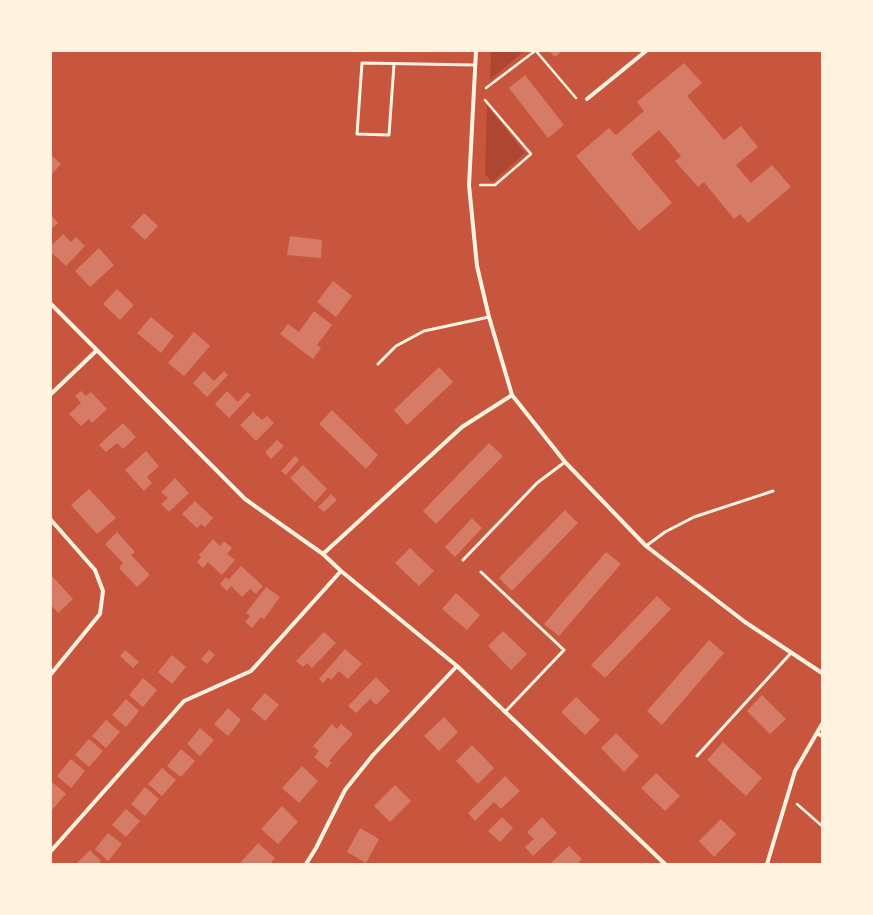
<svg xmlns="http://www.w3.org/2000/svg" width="873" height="915" font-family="Raleway,sans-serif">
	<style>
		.green { fill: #ae4732 }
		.building { fill: #d67c66 }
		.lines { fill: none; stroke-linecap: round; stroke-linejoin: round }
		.path { stroke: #fff3e0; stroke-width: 2.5 }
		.service { stroke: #fff3e0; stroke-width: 3 }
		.minor { stroke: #fff3e0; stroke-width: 4 }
	</style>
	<rect width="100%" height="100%" fill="#c8553d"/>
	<path class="green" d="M 491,51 L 524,51 L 490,80 Z
		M 487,105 L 525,153 L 492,182 L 485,174 Z"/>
	<path class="building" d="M 549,51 L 562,51 L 555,57 Z
		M 684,63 L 702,83 L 687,96 L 724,140 L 741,126 L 758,147 L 736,165 L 751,183 L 772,165 L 791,187 L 748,223 L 740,214 L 734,219 L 704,182 L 698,187 L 675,161 L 681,156 L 659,130 L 631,154 L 672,203 L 639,231 L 576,156 L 609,128 L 616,135 L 644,111 L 637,102 Z
		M 525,75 L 564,125 L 548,138 L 509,88 Z
		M 51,155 L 61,164 L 51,175 Z
		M 144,213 L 158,226 L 145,240 L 131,227 Z
		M 51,215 L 58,223 L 51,229 Z
		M 63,234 L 71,242 L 76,237 L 85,246 L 66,266 L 51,252 L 51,246 Z
		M 290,236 L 322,240 L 321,258 L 287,255 Z
		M 99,248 L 114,265 L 90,287 L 75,271 Z
		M 333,281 L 352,296 L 336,317 L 317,302 Z
		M 117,289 L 134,305 L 120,320 L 103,304 Z
		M 314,311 L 332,325 L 317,345 L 321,348 L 313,359 L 280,334 L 288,324 L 299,332 Z
		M 151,317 L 174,336 L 161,353 L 137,333 Z
		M 194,332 L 210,346 L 184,376 L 168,363 Z
		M 439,367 L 453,382 L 407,425 L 394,410 Z
		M 204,371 L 214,381 L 224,371 L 228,375 L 207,397 L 193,383 Z
		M 81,391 L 86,396 L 91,392 L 107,409 L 92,423 L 89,419 L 81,426 L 69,414 L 81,403 L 75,396 Z
		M 227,391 L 238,402 L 247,392 L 251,395 L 229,418 L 215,404 Z
		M 332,410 L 378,455 L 366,469 L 319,424 Z
		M 253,412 L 262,420 L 267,416 L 274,423 L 256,441 L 240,425 Z
		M 123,423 L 136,437 L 123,449 L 117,443 L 106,452 L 99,445 Z
		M 277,440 L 284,446 L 271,459 L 265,452 Z
		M 489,443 L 503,456 L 436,524 L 423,511 Z
		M 146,451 L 159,466 L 147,477 L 152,483 L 144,491 L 125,470 Z
		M 295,456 L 299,460 L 286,475 L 281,471 Z
		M 303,465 L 327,489 L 315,502 L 290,478 Z
		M 175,478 L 189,493 L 169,512 L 161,504 L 168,498 L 161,492 Z
		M 89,489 L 116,518 L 97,534 L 71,505 Z
		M 331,494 L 337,500 L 324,512 L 318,507 Z
		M 195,501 L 213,518 L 205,527 L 201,524 L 197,528 L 182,514 Z
		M 565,510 L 578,523 L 512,591 L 499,578 Z
		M 472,518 L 482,528 L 455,557 L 445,547 Z
		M 117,532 L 135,552 L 131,555 L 150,575 L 137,587 L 119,568 L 123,563 L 105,544 Z
		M 213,539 L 220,546 L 224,541 L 232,548 L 227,554 L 235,560 L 222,575 L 208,562 L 203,568 L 197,562 L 201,557 L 199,555 Z
		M 410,548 L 434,571 L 419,586 L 395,563 Z
		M 606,552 L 621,564 L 559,636 L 544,624 Z
		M 241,566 L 263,586 L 256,594 L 250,589 L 242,597 L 231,586 L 227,591 L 220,584 L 226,577 L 228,580 Z
		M 51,575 L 73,599 L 58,613 L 51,605 Z
		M 266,587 L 280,597 L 264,619 L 261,617 L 252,628 L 245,622 L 250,616 L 246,613 Z
		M 456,593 L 480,615 L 467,630 L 442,609 Z
		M 657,596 L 671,609 L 605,678 L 591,665 Z
		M 503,631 L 527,654 L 511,670 L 488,646 Z
		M 324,632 L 336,643 L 312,668 L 307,663 L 303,667 L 296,661 Z
		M 709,640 L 724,653 L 662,725 L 647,711 Z
		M 345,649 L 362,664 L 348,679 L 339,671 L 331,680 L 328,677 L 323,683 L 319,679 Z
		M 125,650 L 139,662 L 133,668 L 120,656 Z
		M 209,650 L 215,655 L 207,664 L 201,659 Z
		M 172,655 L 186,667 L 172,684 L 158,672 Z
		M 376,677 L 390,691 L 376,705 L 370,699 L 356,713 L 348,706 Z
		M 143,678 L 157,690 L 143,707 L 129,695 Z
		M 265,693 L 279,705 L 265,721 L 251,709 Z
		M 762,695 L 786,719 L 770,734 L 747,711 Z
		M 576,697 L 600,720 L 585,735 L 561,712 Z
		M 126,699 L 139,711 L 126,727 L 112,715 Z
		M 228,708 L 241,720 L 228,736 L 214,724 Z
		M 444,717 L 458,732 L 439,751 L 424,736 Z
		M 106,720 L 120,732 L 106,748 L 92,736 Z
		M 332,724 L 337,729 L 341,724 L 353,734 L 329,761 L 332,763 L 327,768 L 314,757 L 319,751 L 313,746 Z
		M 200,728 L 214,740 L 200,756 L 187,744 Z
		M 616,733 L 639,756 L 624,772 L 601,748 Z
		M 89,739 L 103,751 L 89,767 L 75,755 Z
		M 723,742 L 762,778 L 746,796 L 707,760 Z
		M 472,745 L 494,768 L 478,784 L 456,761 Z
		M 181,749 L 195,761 L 181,777 L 167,766 Z
		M 71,759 L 85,771 L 71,788 L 57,776 Z
		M 302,766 L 318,781 L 299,803 L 282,788 Z
		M 162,768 L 176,780 L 162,796 L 148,784 Z
		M 656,773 L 680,796 L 665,811 L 641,788 Z
		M 505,776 L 520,791 L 501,809 L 494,802 L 475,821 L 468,813 Z
		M 52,782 L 66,794 L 52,810 L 51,809 Z
		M 395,785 L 411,801 L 390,822 L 374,806 Z
		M 145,787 L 159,799 L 145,816 L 131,804 Z
		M 282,806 L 298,822 L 278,844 L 261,829 Z
		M 126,809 L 140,821 L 126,837 L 112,825 Z
		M 502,817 L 513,828 L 500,842 L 488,831 Z
		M 542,817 L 557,833 L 533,856 L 525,847 L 534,839 L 527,832 Z
		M 721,819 L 736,834 L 714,857 L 699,841 Z
		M 360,828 L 379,839 L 366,863 L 347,852 Z
		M 108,833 L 122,844 L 108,861 L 95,849 Z
		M 258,843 L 275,858 L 270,864 L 239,864 Z
		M 569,846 L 582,859 L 577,864 L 550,864 Z
		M 90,850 L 101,861 L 98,864 L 76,864 Z"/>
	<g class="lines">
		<path class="path" d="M 536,51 L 576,98
			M 486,88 L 535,51
			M 480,185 L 495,185 L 531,154 L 485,100
			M 797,804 L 822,826"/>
		<path class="service" d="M 394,64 L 389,135 L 357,134 L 362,63 L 475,65
			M 378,364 L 396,346 L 424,331 L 489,317
			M 646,546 L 665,532 L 694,517 L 773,491
			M 463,560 L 537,483 L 565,462
			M 481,572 L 564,650 L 505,712
			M 697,756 L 791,653"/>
		<path class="minor" d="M 476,51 L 469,185 L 477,266 L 489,317 L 512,395 L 565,462 L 646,546 L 745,622 L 822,673
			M 587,99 L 646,51
			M 51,304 L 245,499 L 323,554 L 341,571 L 457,666 L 665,864
			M 51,394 L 96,351
			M 51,520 L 95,570 L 103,591 L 100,614 L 51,674
			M 323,554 L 462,427 L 512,395
			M 817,733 L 822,736
			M 51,851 L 184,701 L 251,671 L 341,571
			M 306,864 L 316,848 L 345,790 L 373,755 L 457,666
			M 767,864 L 795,771 L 822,724"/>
	</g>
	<rect width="873" height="915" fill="none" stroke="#fff3e0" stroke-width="104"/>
</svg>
